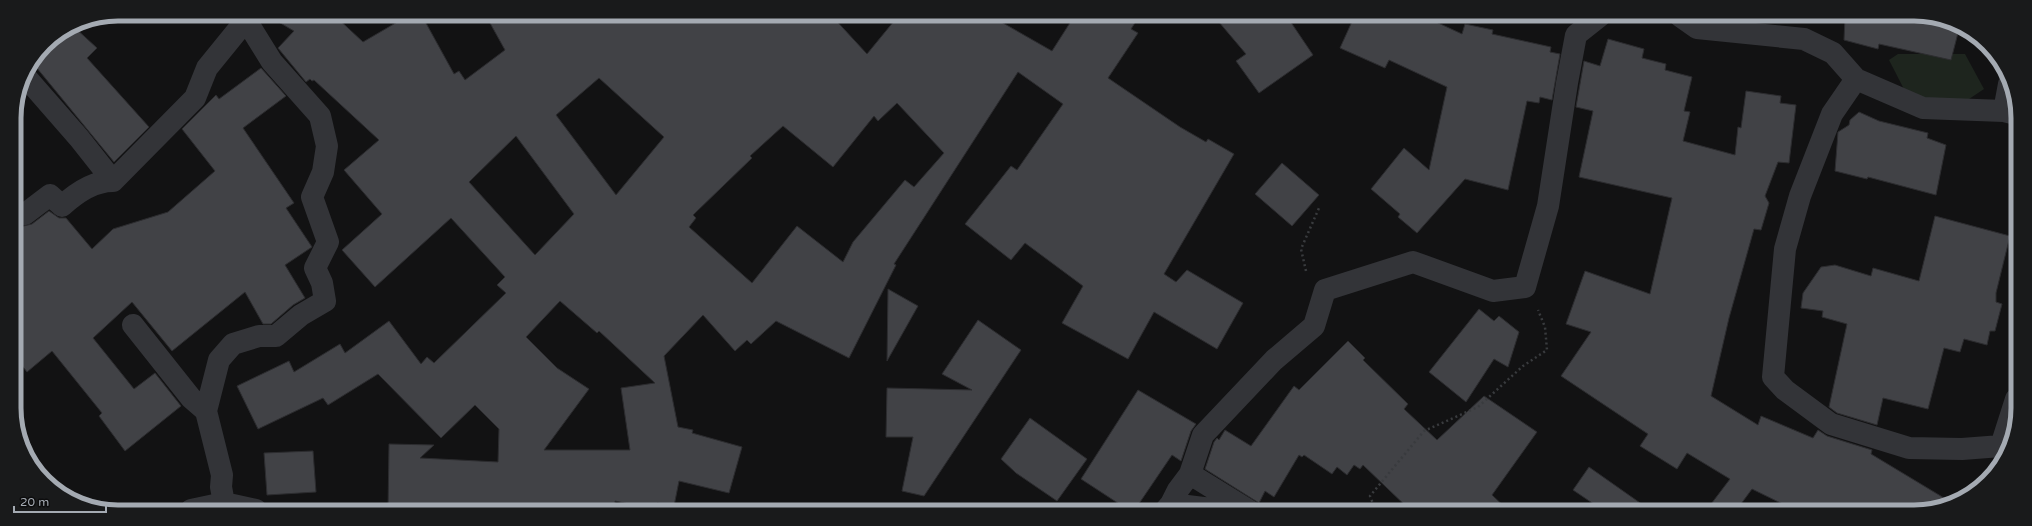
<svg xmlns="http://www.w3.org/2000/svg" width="2032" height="526" font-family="'Varela Round',sans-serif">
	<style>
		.green { fill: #1e251e }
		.building { fill: #414246; stroke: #2c2c2f; fill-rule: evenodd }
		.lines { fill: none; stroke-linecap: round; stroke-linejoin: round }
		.path { stroke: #393b3e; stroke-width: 2.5; stroke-dasharray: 2 3; stroke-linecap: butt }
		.street { stroke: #333438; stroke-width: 22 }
		.rim { fill: none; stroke: #a4aab2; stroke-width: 5 }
	</style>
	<rect width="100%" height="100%" fill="#121213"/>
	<path class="green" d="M 1898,54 L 1965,54 L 1984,89 L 1960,105 L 1907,95 L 1889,60 Z"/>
	<path class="building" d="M 265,14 L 333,14 L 363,42 L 411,14 L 421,14 L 454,74 L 459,71 L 465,80 L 505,50 L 485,14 L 831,15 L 867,54 L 899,15 L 989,15 L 1052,51 L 1075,15 L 1140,15 L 1131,29 L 1138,33 L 1108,78 L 1180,127 L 1206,142 L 1208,139 L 1234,154 L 1164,274 L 1176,282 L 1187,270 L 1243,303 L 1217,349 L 1154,312 L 1128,359 L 1062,323 L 1083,286 L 1025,243 L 1011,260 L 965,224 L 1011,166 L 1017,170 L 1063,104 L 1018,72 L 894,264 L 896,265 L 849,358 L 776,321 L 751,344 L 747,340 L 735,351 L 703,315 L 664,356 L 678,427 L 693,430 L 692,433 L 742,447 L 729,493 L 679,481 L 674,506 L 657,503 L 656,510 L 615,501 L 615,510 L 492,509 L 492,510 L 476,510 L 441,509 L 441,510 L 388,510 L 389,444 L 434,445 L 420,458 L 498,462 L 499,429 L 475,405 L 441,438 L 378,374 L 328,405 L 323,398 L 258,429 L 237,386 L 289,361 L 294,372 L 340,344 L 345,353 L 389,321 L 421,364 L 427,357 L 434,363 L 506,293 L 497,285 L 505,277 L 451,218 L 375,287 L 342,250 L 382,214 L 344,170 L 379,140 L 314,80 L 312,81 L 310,79 L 306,82 L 278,48 L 294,31 ZM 599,78 L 664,137 L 616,195 L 556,115 ZM 897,103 L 944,153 L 914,187 L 905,180 L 853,242 L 843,262 L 797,226 L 752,283 L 689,227 L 696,218 L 693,215 L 752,158 L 750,156 L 783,126 L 833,167 L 874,116 L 878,121 ZM 516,136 L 574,214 L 535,255 L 469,182 ZM 560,301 L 597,333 L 599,331 L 655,383 L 621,388 L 630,450 L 544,450 L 589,389 L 557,368 L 526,337 Z
		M 1213,15 L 1286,15 L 1313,55 L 1259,93 L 1236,61 L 1246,54 Z
		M 1355,15 L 1421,15 L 1462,34 L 1465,24 L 1493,30 L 1492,34 L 1551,47 L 1550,52 L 1560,54 L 1552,100 L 1540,97 L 1539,103 L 1527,101 L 1508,190 L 1465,179 L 1417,233 L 1398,217 L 1400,214 L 1371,189 L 1404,148 L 1429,170 L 1447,87 L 1389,60 L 1385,68 L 1340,48 Z
		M 1845,16 L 1935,16 L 1959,29 L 1951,60 L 1879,44 L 1878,49 L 1844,40 Z
		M 73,26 L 97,48 L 87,58 L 149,127 L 114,162 L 32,62 L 45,44 Z
		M 1608,39 L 1644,49 L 1642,58 L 1666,64 L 1665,70 L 1692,77 L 1684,111 L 1690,112 L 1683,141 L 1735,155 L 1738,127 L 1741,128 L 1746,91 L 1781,96 L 1780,103 L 1796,105 L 1789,163 L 1778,162 L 1765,196 L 1769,203 L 1761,230 L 1754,229 L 1729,318 L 1711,396 L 1758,425 L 1761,416 L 1813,438 L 1818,430 L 1827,436 L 1872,450 L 1871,454 L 1954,504 L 1921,512 L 1799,512 L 1752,489 L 1735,512 L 1705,512 L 1730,479 L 1687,453 L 1677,469 L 1640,446 L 1648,434 L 1561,376 L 1591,332 L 1566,324 L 1585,271 L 1650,294 L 1672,198 L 1579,177 L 1593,111 L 1576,107 L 1584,61 L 1600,66 Z
		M 261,68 L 286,96 L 243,128 L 294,203 L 286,208 L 312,247 L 285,265 L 305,298 L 293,305 L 271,324 L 263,324 L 245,292 L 172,351 L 132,302 L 93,338 L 134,389 L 155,373 L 181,406 L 125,451 L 99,416 L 102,413 L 52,351 L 27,372 L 16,358 L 15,228 L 32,224 L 49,211 L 59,218 L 66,218 L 92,249 L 113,229 L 168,212 L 215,171 L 182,129 L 216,95 L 219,99 Z
		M 1859,112 L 1879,121 L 1928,133 L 1927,138 L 1946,145 L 1936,195 L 1868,177 L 1867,179 L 1835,171 L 1838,132 L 1849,125 L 1850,120 Z
		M 1282,163 L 1319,195 L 1292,226 L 1255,194 Z
		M 1935,216 L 2010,236 L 1996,293 L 1996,302 L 2002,304 L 1995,331 L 1990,331 L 1987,345 L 1964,339 L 1960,352 L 1944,348 L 1928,409 L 1883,398 L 1877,425 L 1837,413 L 1829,407 L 1847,324 L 1822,317 L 1823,311 L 1801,308 L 1803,293 L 1821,267 L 1835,265 L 1871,276 L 1873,268 L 1919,281 Z
		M 888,289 L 918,306 L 887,361 Z
		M 1479,309 L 1494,321 L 1499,316 L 1519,332 L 1508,367 L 1494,359 L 1466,402 L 1429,372 Z
		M 978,320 L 1021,350 L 924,496 L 902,491 L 913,437 L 886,437 L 887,388 L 972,390 L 942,374 Z
		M 1348,341 L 1365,358 L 1363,360 L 1408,404 L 1404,409 L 1437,440 L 1484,396 L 1537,432 L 1492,495 L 1509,511 L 1411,511 L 1363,465 L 1360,469 L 1354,465 L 1347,475 L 1337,467 L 1332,474 L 1304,455 L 1302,457 L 1299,455 L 1274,497 L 1265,491 L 1259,503 L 1205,469 L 1214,442 L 1217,438 L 1219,440 L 1225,430 L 1251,446 L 1294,386 L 1299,390 Z
		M 1138,390 L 1196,424 L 1191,431 L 1181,461 L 1172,455 L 1134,511 L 1130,511 L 1081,479 Z
		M 1030,418 L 1087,459 L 1057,501 L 1016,473 L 1001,459 Z
		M 313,451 L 316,492 L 267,495 L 264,453 Z
		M 1589,467 L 1653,512 L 1604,511 L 1573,490 Z"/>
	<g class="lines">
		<path class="path" d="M 1306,271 L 1301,249 L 1319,208
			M 1376,511 L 1370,496 L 1424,431 L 1478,407 L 1523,366 L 1547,350 L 1545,327 L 1538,310"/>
		<path class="street" d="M 1680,16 L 1697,28 L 1804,39 L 1833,53 L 1856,79 L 1923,108 L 2004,111 L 2016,114
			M 24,75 L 79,138 L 113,181 L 195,98 L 207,68 L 246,20
			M 1856,79 L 1832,114 L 1800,196 L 1785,249 L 1773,377 L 1785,390 L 1831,424 L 1909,448 L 1962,449 L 2001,446 L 2016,399
			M 2004,111 L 2009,84
			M 15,215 L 25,214 L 50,195 L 62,206 C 76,193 94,181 113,181
			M 133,325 L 191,398 L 206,411 L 222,475 L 221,487 L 224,503
			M 206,411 L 219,360 L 233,344 L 259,336 L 276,336 L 301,315 L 325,301 L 322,283 L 315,268 L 328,242 L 312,197 L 323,172 L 327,146 L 320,116 L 272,62 L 246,20 L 247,14
			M 1190,474 L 1250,511
			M 1171,504 L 1228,511
			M 191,510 L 224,503 L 256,510
			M 1165,511 L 1171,504 L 1178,490 L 1190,474 L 1203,435 L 1274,360 L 1314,326 L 1325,290 L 1413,262 L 1493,291 L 1525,287 L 1548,206 L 1567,83 L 1576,35 L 1600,16"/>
	</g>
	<path d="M0 0H2032V526H0ZM118 21H1914A97 97 0 0 1 2011 118V408A97 97 0 0 1 1914 505H118A97 97 0 0 1 21 408V118A97 97 0 0 1 118 21Z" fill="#191a1b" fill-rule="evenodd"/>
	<path class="rim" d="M118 21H1914A97 97 0 0 1 2011 118V408A97 97 0 0 1 1914 505H118A97 97 0 0 1 21 408V118A97 97 0 0 1 118 21Z"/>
	<path d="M14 506v6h92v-6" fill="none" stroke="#a4aab2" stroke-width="2"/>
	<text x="20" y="506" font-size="12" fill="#a4aab2" stroke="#0d0d0e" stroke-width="3" paint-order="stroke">20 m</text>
</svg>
